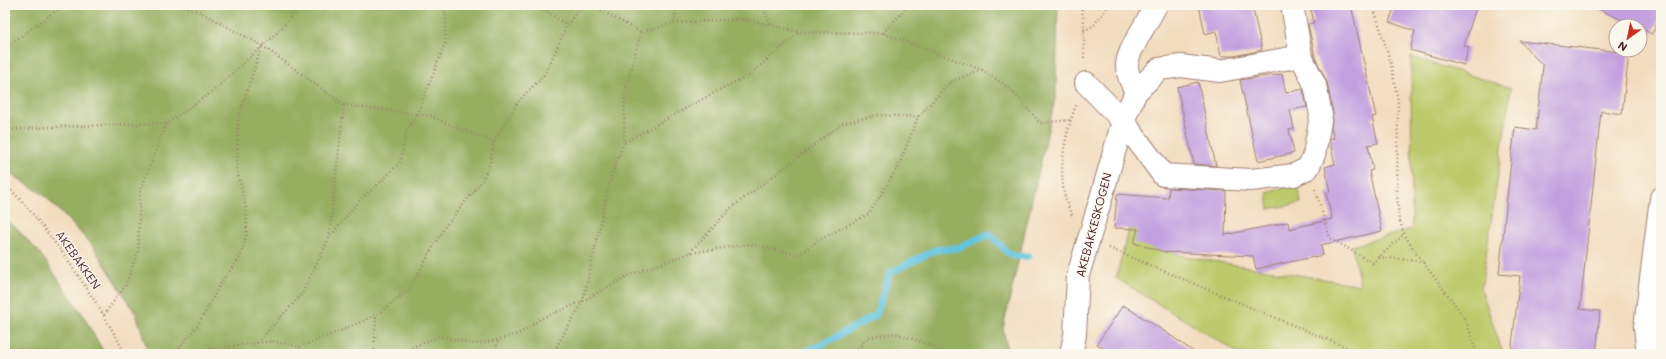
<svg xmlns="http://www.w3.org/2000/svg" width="1666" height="359" font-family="Mali,sans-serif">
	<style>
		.green { fill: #bdca6c; stroke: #84744c }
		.forest { fill: #96ae60; stroke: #706646 }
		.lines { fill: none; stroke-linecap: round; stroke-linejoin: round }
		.stream { stroke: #62c5e0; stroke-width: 7 }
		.building { fill: #c2a0e0 }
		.minor-casing { stroke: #9e7e74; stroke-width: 24 }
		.path { stroke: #9e7e74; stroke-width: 2.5; stroke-dasharray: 1 3; stroke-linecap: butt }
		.minor { stroke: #fff; stroke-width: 22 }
		.minor-bridge-casing { stroke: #9e7e74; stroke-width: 24; stroke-linecap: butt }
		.minor-bridge { stroke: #fff; stroke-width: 22 }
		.labels { text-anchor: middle; stroke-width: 3; stroke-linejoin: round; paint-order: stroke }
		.street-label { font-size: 12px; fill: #4a1f2b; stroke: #fbf7ec }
	</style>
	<rect width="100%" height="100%" fill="#fbf7ec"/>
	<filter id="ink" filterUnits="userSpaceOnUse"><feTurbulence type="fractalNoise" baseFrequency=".025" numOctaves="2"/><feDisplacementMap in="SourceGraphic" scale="8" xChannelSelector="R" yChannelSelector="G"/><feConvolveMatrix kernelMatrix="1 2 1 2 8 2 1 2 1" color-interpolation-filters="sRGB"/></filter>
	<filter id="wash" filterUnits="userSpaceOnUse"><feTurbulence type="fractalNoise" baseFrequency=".012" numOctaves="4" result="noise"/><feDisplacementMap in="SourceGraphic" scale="16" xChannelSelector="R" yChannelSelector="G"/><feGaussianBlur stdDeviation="0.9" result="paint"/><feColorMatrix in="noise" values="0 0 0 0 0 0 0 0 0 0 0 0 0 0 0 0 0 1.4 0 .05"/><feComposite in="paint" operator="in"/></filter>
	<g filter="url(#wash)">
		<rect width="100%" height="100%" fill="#f2dcbe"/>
		<path class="green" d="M 1411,57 L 1511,88 L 1481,289 L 1503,354 L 1240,354 L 1116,278 L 1130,225 L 1154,247 L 1187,257 L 1360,285 L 1352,246 L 1412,229 Z
			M 1298,183 L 1301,203 L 1269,209 L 1267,193 Z"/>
		<path class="forest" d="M 5,5 L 1058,5 L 1056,95 L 1003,328 L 1008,354 L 149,354 L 136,314 L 93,246 L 44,195 L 5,170 Z
			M 5,217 L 39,252 L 81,312 L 105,354 L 5,354 Z"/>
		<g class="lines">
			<path class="stream" d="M 799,354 L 821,345 L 876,315 L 890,273 L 935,250 L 958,248 L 989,234 C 1006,246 1003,259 1028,256"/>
		</g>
		<g id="blocks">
			<path class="building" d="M 1199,5 L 1252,5 L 1262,50 L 1235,56 L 1221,56 L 1216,31 L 1205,34 Z
				M 1310,5 L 1351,5 L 1376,116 L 1372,117 L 1378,143 L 1368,145 L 1373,170 L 1369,171 L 1382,231 L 1321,245 L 1323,255 L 1256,269 L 1253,256 L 1165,252 L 1134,243 L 1138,229 L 1114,228 L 1117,194 L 1168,198 L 1169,188 L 1226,191 L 1225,235 L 1288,222 L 1289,229 L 1332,219 L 1326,193 L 1330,192 L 1325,167 L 1335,164 L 1329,139 L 1334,138 L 1331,128 L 1333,113 L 1327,82 L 1315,57 L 1310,33 L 1308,24 L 1314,23 Z
				M 1395,5 L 1477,5 L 1464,46 L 1469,47 L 1464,65 L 1410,50 L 1415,31 L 1389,22 Z
				M 1590,5 L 1661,5 L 1661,16 L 1652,34 L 1640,28 L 1640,26 L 1635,26 Z
				M 1520,41 L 1629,53 L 1622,114 L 1601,111 L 1580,309 L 1600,311 L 1596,354 L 1511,354 L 1520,276 L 1499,274 L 1509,179 L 1515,127 L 1536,130 L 1543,66 Z
				M 1282,74 L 1286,93 L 1303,89 L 1307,107 L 1290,110 L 1294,129 L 1289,130 L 1294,153 L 1258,161 L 1240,80 Z
				M 1198,82 L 1216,166 L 1194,164 L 1177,87 Z
				M 1123,305 L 1167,333 L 1197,354 L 1113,354 L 1097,344 Z"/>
		</g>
	</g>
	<g filter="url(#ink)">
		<use href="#blocks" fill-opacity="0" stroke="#9e7e74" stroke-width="1"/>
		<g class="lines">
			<defs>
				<path id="minor" d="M 1086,83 L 1123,121 L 1163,175 L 1251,180 L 1294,175 L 1308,168 L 1314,155 L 1321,115 L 1315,85 L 1301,56 L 1292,5
					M 1136,92 C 1132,84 1127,74 1127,65 C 1127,51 1149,20 1156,5
					M 1099,205 L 1123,121 L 1136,92 L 1159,69 L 1181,66 L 1220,71 L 1301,56
					M 1071,354 L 1075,335 L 1078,275
					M 1648,354 L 1645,327 L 1661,198"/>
			</defs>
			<use href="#minor" class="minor-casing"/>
			<path class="path" d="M 180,5 L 200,12 L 263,46 L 344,105 L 431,116 L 457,128 L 494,142
				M 537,5 L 567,25
				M 590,5 L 641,32 L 674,23 L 745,19 L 800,32 L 883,33 L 982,70 L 1002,83 L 1015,94 L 1040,123 L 1070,120
				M 762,5 L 771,25
				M 1081,5 L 1084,22 L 1084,60
				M 1373,5 L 1391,64 L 1398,101 L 1397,194 L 1399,219 L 1404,234 L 1416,253 L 1454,303 L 1467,323 L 1477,354
				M 674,23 L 676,5
				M 1084,31 L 1094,25 L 1109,5
				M 883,33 L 909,5
				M 5,48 L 64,5
				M 5,130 L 48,127 L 166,123
				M 625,142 L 721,89 L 748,76 L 800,32
				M 5,185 C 26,203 42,226 59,248 C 83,282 106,316 125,354
				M 1315,189 L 1330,238 L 1373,263 L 1404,234
				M 1072,215 C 1054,182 1064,137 1076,105
				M 329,238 L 344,105
				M 1109,248 L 1362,354
				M 690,252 L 731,208 L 843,123 L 878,115 L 918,117
				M 1379,257 L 1412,260 L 1424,263
				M 104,315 L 125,286 L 138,252 L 140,191 L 167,123 L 212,92 L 281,29 L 300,5
				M 257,343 L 302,294 L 329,238 L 358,202 L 385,178 L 400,162 L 406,132 L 417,114 L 445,44 L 446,19 L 444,5
				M 174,354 L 198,325 L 222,281 L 240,258 L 247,233 L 246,208 L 237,171 L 238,118 L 262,46
				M 186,354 L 195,351 L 272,341 L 299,347
				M 298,354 L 299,347 L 340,331 L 376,315 L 409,290 L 444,228 L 482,181 L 490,163 L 494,142 L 517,103 L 545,74 L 567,25 L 577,11 L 589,5
				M 374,354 L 376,315
				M 397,354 L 439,336 L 475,344 L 498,340 L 521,333 L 540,319 L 583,301 L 627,276 L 690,253 L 749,244 L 798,255 L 819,240 L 869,214 L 898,167 L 918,117 L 950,82 L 982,70
				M 495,354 L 498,340
				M 553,354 L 558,344 L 583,301 L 611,176 L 624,142 L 625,92 L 641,32
				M 852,354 L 869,337 L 895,333 L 933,346 L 947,354"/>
			<use href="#minor" class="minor"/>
			<defs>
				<path id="minor-bridge" d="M 1078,275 L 1099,205"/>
			</defs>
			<use href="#minor-bridge" class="minor-bridge-casing"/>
			<use href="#minor-bridge" class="minor-bridge"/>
		</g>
	</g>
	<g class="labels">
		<g class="street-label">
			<text transform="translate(1094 225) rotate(-75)" y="4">AKEBAKKESKOGEN</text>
			<text transform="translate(78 260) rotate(55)" y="4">AKEBAKKEN</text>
		</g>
	</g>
	<rect width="1666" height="359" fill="none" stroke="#fbf7ec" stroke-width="20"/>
	<g transform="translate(1628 38) rotate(213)"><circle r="19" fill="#fbf7ec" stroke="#b4a19f"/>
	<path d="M0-3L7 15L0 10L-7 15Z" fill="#c8321e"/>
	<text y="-6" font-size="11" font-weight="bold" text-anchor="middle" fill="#4a1f2b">N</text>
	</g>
</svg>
